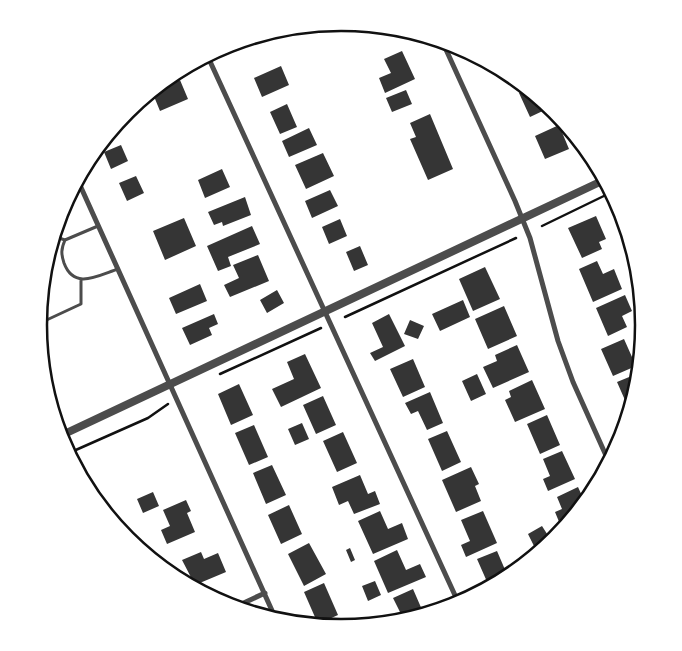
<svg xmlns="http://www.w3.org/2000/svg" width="682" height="651" font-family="'Titillium Web',sans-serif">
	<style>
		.building { fill: #353535 }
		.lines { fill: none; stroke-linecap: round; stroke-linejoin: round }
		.path { stroke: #111; stroke-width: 2.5 }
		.service { stroke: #4c4c4c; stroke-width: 3 }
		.minor { stroke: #4c4c4c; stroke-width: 5 }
		.tertiary { stroke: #4c4c4c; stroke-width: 8 }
		.rim { fill: none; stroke: #111; stroke-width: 2.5 }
	</style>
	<rect width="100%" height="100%" fill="#fff"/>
	<path class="building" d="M 402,51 L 415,79 L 385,93 L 379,78 L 391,73 L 384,59 Z
		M 281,66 L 289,85 L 262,97 L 254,78 Z
		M 180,80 L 188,99 L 160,111 L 153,94 Z
		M 406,90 L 412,104 L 392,112 L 386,98 Z
		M 525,91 L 545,105 L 547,109 L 530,117 L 519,93 Z
		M 287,104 L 297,127 L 280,134 L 270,112 Z
		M 430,114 L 453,169 L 428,180 L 410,139 L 416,137 L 410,123 Z
		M 559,125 L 569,149 L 545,159 L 535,136 Z
		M 309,128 L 317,145 L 289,157 L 282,141 Z
		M 121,145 L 128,161 L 111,169 L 104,152 Z
		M 323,153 L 334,176 L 306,189 L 295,165 Z
		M 222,169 L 230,187 L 205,198 L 198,180 Z
		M 136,176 L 144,193 L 127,201 L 119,183 Z
		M 330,190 L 338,206 L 312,218 L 305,201 Z
		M 245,197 L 251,215 L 223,226 L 222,222 L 214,225 L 208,212 Z
		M 596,216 L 606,239 L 599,242 L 602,249 L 582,258 L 568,228 Z
		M 184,218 L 196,246 L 165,260 L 153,231 Z
		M 340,219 L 347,236 L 329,244 L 322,227 Z
		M 252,226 L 260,244 L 228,257 L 231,266 L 218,271 L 207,246 Z
		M 360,246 L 368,265 L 354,271 L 346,252 Z
		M 258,255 L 269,281 L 230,297 L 224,285 L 239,278 L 233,265 Z
		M 597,261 L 603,274 L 614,269 L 622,289 L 593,302 L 579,269 Z
		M 485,267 L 500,299 L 473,311 L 459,279 Z
		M 200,284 L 207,301 L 176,314 L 169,298 Z
		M 277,290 L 284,303 L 267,313 L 260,300 Z
		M 625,295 L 632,311 L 622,316 L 627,327 L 608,336 L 596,308 Z
		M 463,300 L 470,317 L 440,331 L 432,314 Z
		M 504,306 L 517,336 L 488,349 L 475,319 Z
		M 214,314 L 218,324 L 209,328 L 212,335 L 190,345 L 182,328 Z
		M 389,314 L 405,346 L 375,361 L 370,353 L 383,347 L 372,323 Z
		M 410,320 L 424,326 L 418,339 L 404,334 Z
		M 624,339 L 636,366 L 613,376 L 601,349 Z
		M 517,345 L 529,372 L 493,388 L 483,367 L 497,361 L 495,355 Z
		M 305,354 L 321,388 L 281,407 L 272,389 L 294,379 L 287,362 Z
		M 413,359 L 425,387 L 403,397 L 390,369 Z
		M 477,374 L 486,394 L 471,401 L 462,381 Z
		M 634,375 L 628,407 L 617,382 Z
		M 532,380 L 545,409 L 515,422 L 505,400 L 511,397 L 509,391 Z
		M 239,384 L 253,415 L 231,425 L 218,394 Z
		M 430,392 L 443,423 L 427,430 L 418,411 L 411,414 L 405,403 Z
		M 323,396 L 336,425 L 316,434 L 303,405 Z
		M 547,415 L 560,445 L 540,454 L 527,424 Z
		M 302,423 L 309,439 L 295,445 L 288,429 Z
		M 254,425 L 268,457 L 249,465 L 235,433 Z
		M 447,431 L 461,462 L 442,471 L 428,439 Z
		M 343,432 L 357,463 L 337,472 L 323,441 Z
		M 562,451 L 575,479 L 548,491 L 543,479 L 550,476 L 543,459 Z
		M 272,465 L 286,495 L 266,504 L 253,473 Z
		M 471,467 L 479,484 L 475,486 L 481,501 L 456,512 L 442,480 Z
		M 360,475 L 368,494 L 375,491 L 380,504 L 354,514 L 348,501 L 339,505 L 332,487 Z
		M 578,487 L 583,498 L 562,529 L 555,512 L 562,509 L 557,497 Z
		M 153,492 L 159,506 L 143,513 L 137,499 Z
		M 186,500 L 191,511 L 187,513 L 195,532 L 167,544 L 161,530 L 170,526 L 163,510 Z
		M 289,505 L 302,534 L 281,544 L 268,515 Z
		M 380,511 L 388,529 L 402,523 L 408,539 L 373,554 L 358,521 Z
		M 483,511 L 497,543 L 466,557 L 461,545 L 470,541 L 461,520 Z
		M 542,526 L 549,537 L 534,546 L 528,534 Z
		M 309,543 L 326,574 L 304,586 L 288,554 Z
		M 350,548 L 355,560 L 351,562 L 346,550 Z
		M 397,550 L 406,570 L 420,564 L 426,577 L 388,593 L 374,561 Z
		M 497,551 L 506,572 L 488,584 L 477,559 Z
		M 201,552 L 204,559 L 218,553 L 226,572 L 195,585 L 182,560 Z
		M 375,581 L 381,595 L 368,601 L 362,586 Z
		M 324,583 L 338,615 L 318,624 L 304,592 Z
		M 413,589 L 423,612 L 402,616 L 393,598 Z
		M 343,622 L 346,628 L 331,627 Z"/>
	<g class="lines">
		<path class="path" d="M 542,226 L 610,193
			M 345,317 L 516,238
			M 220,374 L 321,328
			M 69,453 L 148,418 L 168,404"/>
		<path class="service" d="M 98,226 L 65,240 C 61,249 61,254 64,263 C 74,290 97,276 118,269
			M 56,237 L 65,240
			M 38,324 L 81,304 L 81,280"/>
		<path class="minor" d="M 443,43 L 515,201 L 530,238 L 558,341 L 573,382 L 608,460
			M 208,57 L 459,604
			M 79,183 L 274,615
			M 235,607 L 265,593"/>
		<path class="tertiary" d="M 60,436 L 602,181"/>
	</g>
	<path d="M0 0H682V651H0ZM47 325a294 294 0 1 1 588 0a294 294 0 1 1-588 0Z" fill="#fff" fill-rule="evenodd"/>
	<path class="rim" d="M47 325a294 294 0 1 1 588 0a294 294 0 1 1-588 0Z"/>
</svg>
